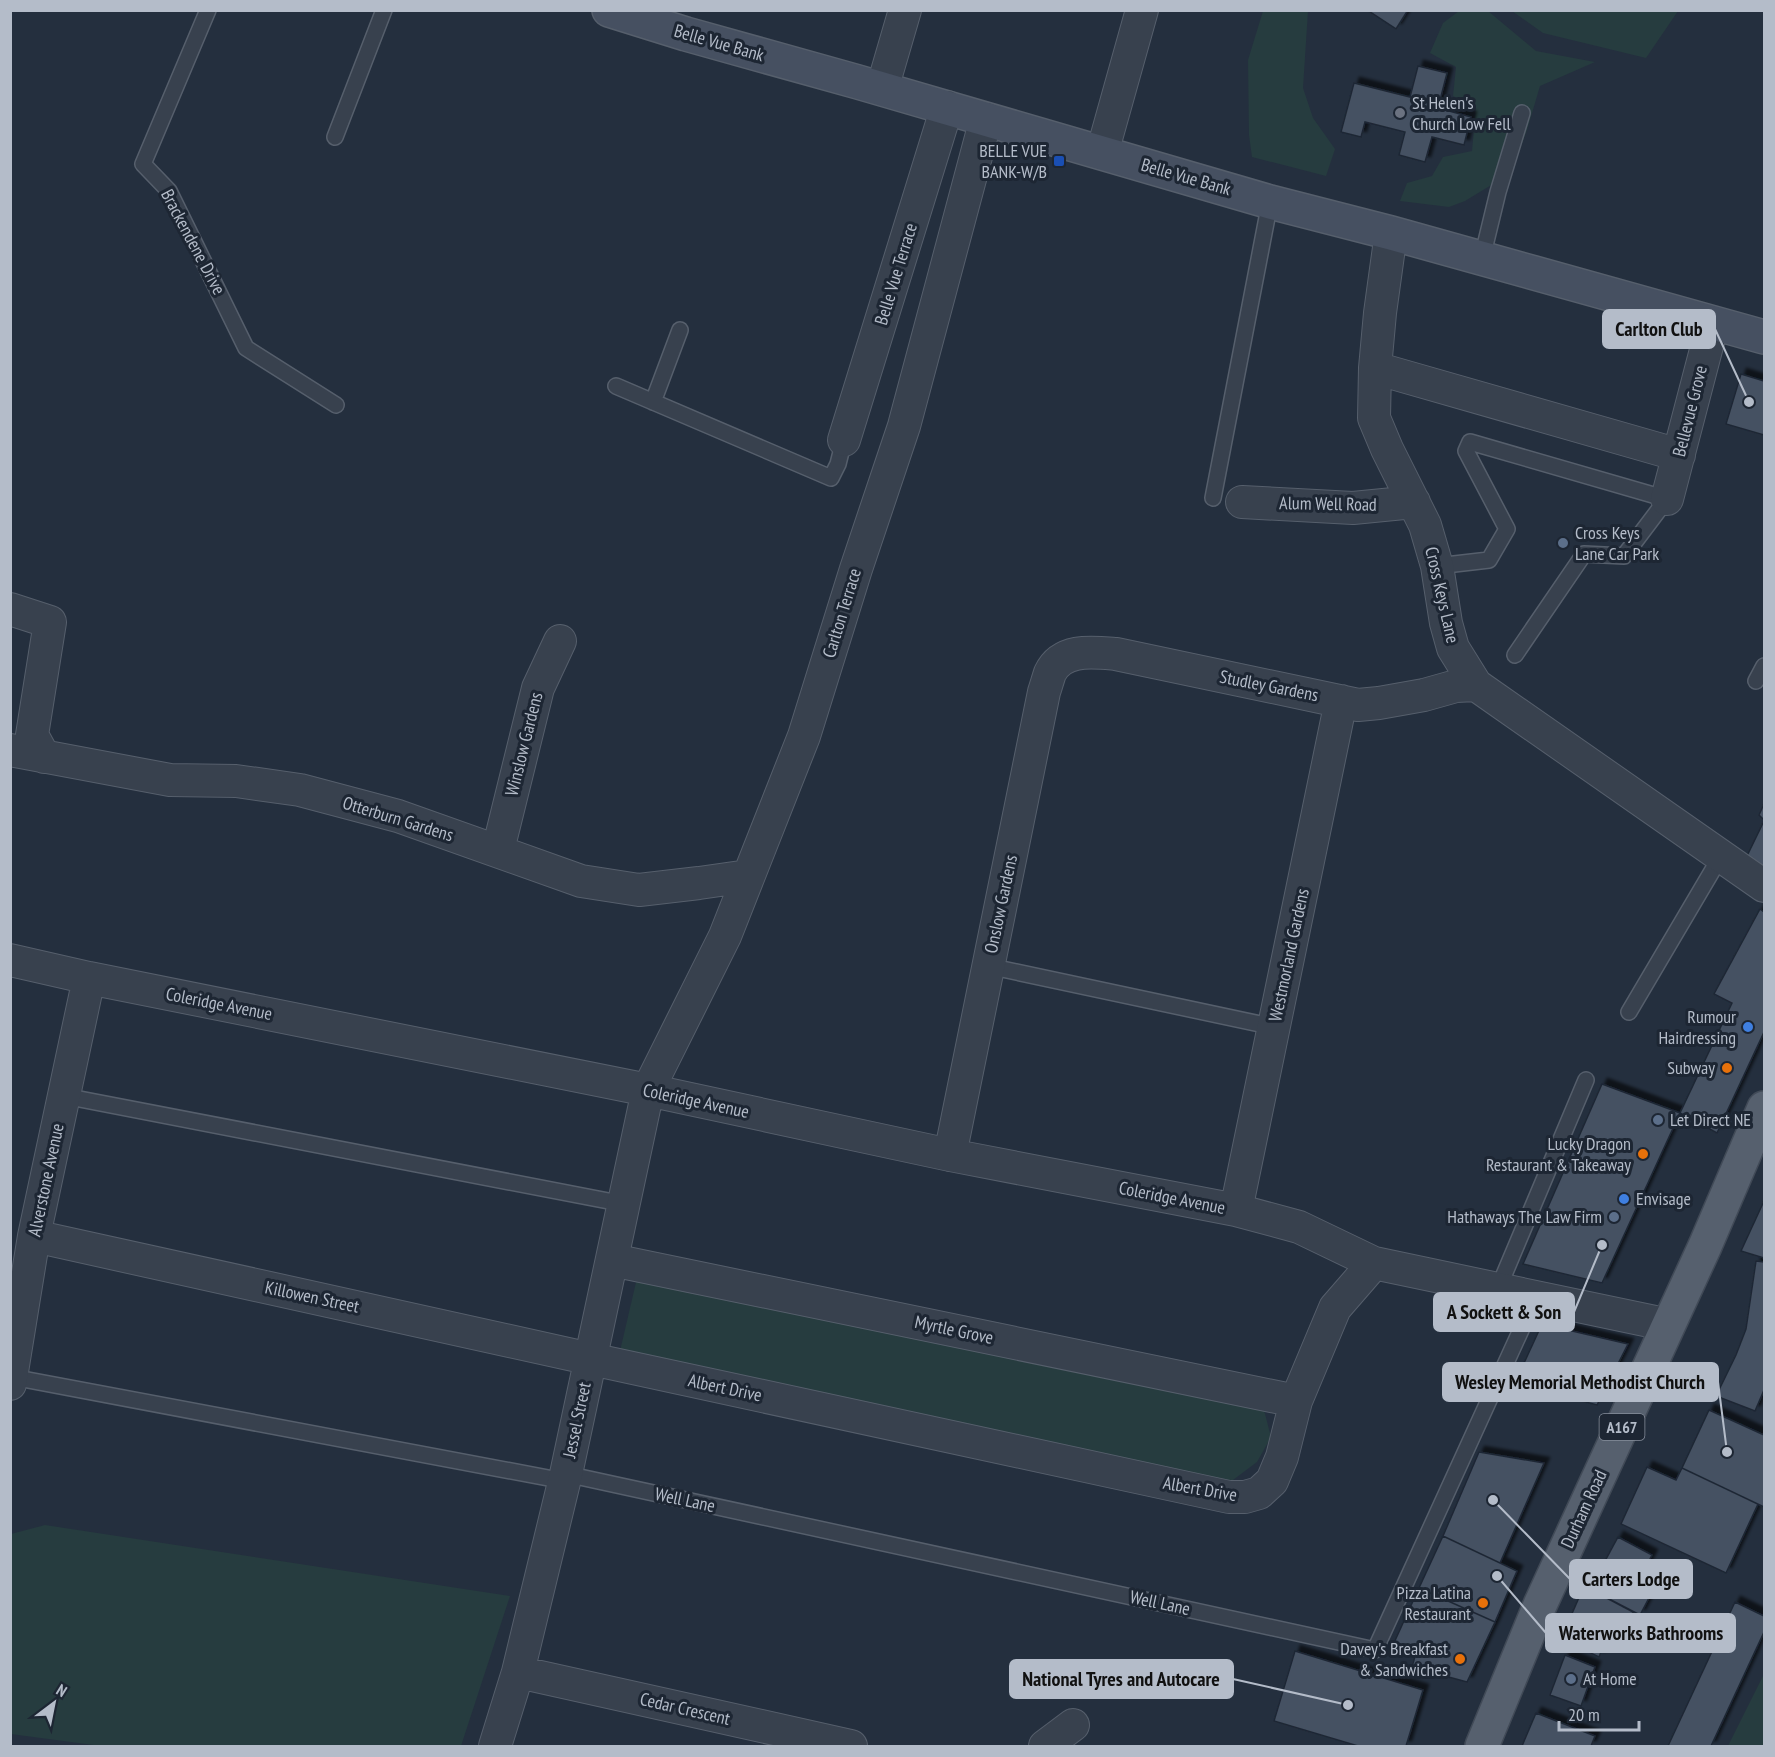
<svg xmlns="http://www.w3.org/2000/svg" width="1775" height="1757" font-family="'PT Sans Narrow',sans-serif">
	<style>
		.green { fill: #263c3f }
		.building { fill: #455162; stroke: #1f2835; stroke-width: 1.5; filter: url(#shadow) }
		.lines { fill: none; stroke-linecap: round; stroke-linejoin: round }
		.lane-casing { stroke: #565f6c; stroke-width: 18 }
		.street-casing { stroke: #565f6c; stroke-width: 34 }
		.secondary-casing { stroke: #565f6c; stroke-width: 36 }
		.primary-casing { stroke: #414a57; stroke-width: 36 }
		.lane { stroke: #38414e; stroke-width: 15 }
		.street { stroke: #38414e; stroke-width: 32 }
		.secondary { stroke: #465061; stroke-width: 33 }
		.primary { stroke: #56606e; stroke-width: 33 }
		.worship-dot { fill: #6b7280; stroke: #1d2633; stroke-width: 2 }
		.transit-dot { fill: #1a4fb4; stroke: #1d2633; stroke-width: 2 }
		.service-dot { fill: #5c6f8a; stroke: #1d2633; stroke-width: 2 }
		.shop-dot { fill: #3f7fe0; stroke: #1d2633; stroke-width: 2 }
		.food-dot { fill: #e8710a; stroke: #1d2633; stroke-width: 2 }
		.labels { text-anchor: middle; stroke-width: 6; stroke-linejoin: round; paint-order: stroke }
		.shield { fill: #1d2633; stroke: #878f9c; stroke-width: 1.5 }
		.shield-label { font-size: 16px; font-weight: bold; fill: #b4bcc9 }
		.street-label { font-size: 18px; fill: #b4bcc9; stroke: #1d2633 }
		.poi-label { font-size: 18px; fill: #b4bcc9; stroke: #1d2633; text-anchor: end }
		.leader { fill: none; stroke: #b4bcc9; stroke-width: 2 }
		.callout-dot { fill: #b4bcc9; stroke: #1d2633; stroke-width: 2 }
		.callout { fill: #b4bcc9; stroke: #b4bcc9; stroke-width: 2 }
		.callout-label { font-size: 20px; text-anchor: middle; font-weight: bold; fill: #111 }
	</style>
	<defs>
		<filter id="shadow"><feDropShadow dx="5.5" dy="-5.5" stdDeviation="1.5" flood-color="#0009"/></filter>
	</defs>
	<rect width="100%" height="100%" fill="#242f3e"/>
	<path class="green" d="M 1263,11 L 1308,11 L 1303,88 L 1313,118 L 1335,149 L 1326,176 L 1252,157 L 1249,135 L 1248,60 Z
		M 1459,11 L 1488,11 L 1536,51 L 1595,62 L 1540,86 L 1527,130 L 1511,173 L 1465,201 L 1449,207 L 1400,201 L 1407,183 L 1432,176 L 1443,157 L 1472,151 L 1476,107 L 1453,96 L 1456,67 L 1430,53 L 1443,23 Z
		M 1512,11 L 1678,11 L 1646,58 L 1543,33 Z
		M 637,1278 L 1264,1410 L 1271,1437 L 1257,1462 L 1229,1483 L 620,1351 Z
		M 45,1525 L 510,1596 L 461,1746 L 101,1746 L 11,1734 L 11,1534 Z
		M 1764,1674 L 1764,1746 L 1727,1746 L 1728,1746 Z"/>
	<path class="building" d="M 1367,10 L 1408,10 L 1396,29 Z
		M 1418,66 L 1447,73 L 1438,108 L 1471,117 L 1464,145 L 1432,137 L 1425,162 L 1399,155 L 1405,132 L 1365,122 L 1361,137 L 1341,132 L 1354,83 L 1410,97 Z
		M 1741,374 L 1764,381 L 1764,435 L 1726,424 Z
		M 1764,804 L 1764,820 L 1759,815 Z
		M 1764,821 L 1764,872 L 1746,858 Z
		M 1760,909 L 1764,912 L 1764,1032 L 1717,1133 L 1680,1113 L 1732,1003 L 1714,994 Z
		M 1602,1084 L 1680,1113 L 1602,1283 L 1523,1264 Z
		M 1764,1201 L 1764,1258 L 1741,1251 Z
		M 1756,1261 L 1764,1262 L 1764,1390 L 1755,1411 L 1716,1396 L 1736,1355 L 1746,1329 Z
		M 1542,1324 L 1628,1344 L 1597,1405 L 1534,1388 L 1538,1376 L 1519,1374 Z
		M 1709,1410 L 1764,1435 L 1764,1507 L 1682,1468 Z
		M 1479,1452 L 1544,1463 L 1500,1563 L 1443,1536 Z
		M 1647,1467 L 1676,1480 L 1682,1468 L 1758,1504 L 1726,1573 L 1621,1524 Z
		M 1443,1536 L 1517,1571 L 1495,1622 L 1419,1588 Z
		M 1618,1537 L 1652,1555 L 1636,1586 L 1651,1594 L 1640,1615 L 1590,1589 Z
		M 1584,1586 L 1633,1612 L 1622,1634 L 1610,1629 L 1599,1657 L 1561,1639 Z
		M 1419,1588 L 1495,1622 L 1467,1682 L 1412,1667 L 1416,1653 L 1393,1645 Z
		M 1735,1602 L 1764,1616 L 1764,1632 L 1711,1746 L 1668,1746 Z
		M 1295,1651 L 1423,1690 L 1406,1746 L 1358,1746 L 1274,1721 Z
		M 1565,1655 L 1595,1667 L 1581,1706 L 1550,1695 Z
		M 1536,1713 L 1595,1736 L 1591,1746 L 1522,1746 Z"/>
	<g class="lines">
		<defs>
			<path id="lane" d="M 208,10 L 143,164 L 169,191 L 246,348 L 336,405
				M 335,137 L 384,10
				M 1482,258 L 1498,192 L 1522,113
				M 616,386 L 831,478 L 838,464 L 844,440
				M 653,402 L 680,330
				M 1213,498 L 1270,202
				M 1437,566 L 1489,560 L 1507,529 L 1466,451 L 1470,442 L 1667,499 L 1624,556 L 1584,554 L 1515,655
				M 1756,681 L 1764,666
				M 988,966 L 1274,1027
				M 1629,1012 L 1721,856
				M 64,1096 L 624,1204
				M 1498,1289 L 1586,1080
				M 12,1377 L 564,1481
				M 566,1474 L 1375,1650 L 1536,1297"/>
			<path id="street" d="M 882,89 L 905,10
				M 1102,153 L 1142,10
				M 1391,233 L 1380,313 L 1375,368 L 1374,418 L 1387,449 L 1425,525 L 1437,566 L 1446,623 L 1453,648 L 1476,685 L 1764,886
				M 1375,368 L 1679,455
				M 844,440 L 947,107
				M 1667,499 L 1713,323
				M 1242,502 L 1353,508 L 1414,502
				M 10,609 L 50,622 L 32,735 L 44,757
				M 10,750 L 170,780 L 236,781 L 300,790 L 398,816 L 581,881 L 639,890 L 699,883 L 748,876
				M 498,850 L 538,688 L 560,641
				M 10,960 L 89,978 L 648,1090 L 950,1155 L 1236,1210 L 1299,1227 L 1374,1263
				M 950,1155 L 1044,692 C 1046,686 1048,679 1050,673 C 1062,648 1092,652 1116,654 L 1358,705 L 1379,703 L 1424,695 L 1456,686 L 1476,685
				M 1236,1210 L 1341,701
				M 34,1236 L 591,1359 L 1229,1497 L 1245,1497 L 1259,1493 L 1272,1481 L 1282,1457 L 1296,1401 L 1335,1308 L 1374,1263 L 1669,1325
				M 612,1260 L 1296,1401
				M 10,1384 L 34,1236 L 89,978
				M 518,1672 L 851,1746
				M 495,1746 L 518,1672 L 566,1474 L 648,1090 L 725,936 L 804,736 L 856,569 L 904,426 L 986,119
				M 1045,1746 L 1073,1725"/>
			<path id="secondary" d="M 609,10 L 686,34 L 858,82 L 1270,202 L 1391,233 L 1764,337"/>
			<path id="primary" d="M 1482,1746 L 1540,1605 L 1705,1246 L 1764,1108"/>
		</defs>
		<use href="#lane" class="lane-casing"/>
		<use href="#street" class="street-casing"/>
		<use href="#secondary" class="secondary-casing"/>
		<use href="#primary" class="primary-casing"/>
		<use href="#lane" class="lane"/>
		<use href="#street" class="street"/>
		<use href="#secondary" class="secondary"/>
		<use href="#primary" class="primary"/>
	</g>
	<circle class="worship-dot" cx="1400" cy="113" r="6"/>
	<rect class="transit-dot" x="1053" y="155" width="12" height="12" rx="3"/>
	<g class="service-dot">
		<circle cx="1563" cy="543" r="6"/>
		<circle cx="1658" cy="1120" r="6"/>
		<circle cx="1614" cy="1217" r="6"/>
		<circle cx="1571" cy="1679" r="6"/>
	</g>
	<g class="shop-dot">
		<circle cx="1748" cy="1027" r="6"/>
		<circle cx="1624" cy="1199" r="6"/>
	</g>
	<g class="food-dot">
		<circle cx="1727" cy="1068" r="6"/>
		<circle cx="1643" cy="1154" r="6"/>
		<circle cx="1483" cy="1603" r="6"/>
		<circle cx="1460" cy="1659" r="6"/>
	</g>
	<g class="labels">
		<rect class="shield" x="1599.5" y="1414" width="45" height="26" rx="4.5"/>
		<g class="shield-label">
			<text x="1622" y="1433">A167</text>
		</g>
		<g class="street-label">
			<text transform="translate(719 43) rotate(16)" y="6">Belle Vue Bank</text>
			<text transform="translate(1186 177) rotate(16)" y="6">Belle Vue Bank</text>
			<text transform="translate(193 242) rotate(62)" y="6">Brackendene Drive</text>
			<text transform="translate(896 274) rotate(-73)" y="6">Belle Vue Terrace</text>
			<text transform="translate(1690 411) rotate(-76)" y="6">Bellevue Grove</text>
			<text transform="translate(1328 504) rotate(1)" y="6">Alum Well Road</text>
			<text transform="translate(1442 595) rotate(77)" y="6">Cross Keys Lane</text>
			<text transform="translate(842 613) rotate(-73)" y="6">Carlton Terrace</text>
			<text transform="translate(1269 686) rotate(11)" y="6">Studley Gardens</text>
			<text transform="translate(524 744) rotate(-76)" y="6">Winslow Gardens</text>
			<text transform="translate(398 819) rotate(17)" y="6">Otterburn Gardens</text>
			<text transform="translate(1001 904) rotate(-78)" y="6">Onslow Gardens</text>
			<text transform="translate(1289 955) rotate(-78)" y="6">Westmorland Gardens</text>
			<text transform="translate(219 1004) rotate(11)" y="6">Coleridge Avenue</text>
			<text transform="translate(696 1101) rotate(12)" y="6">Coleridge Avenue</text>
			<text transform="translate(46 1180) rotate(-78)" y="6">Alverstone Avenue</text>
			<text transform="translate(1172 1198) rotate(11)" y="6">Coleridge Avenue</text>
			<text transform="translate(312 1297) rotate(12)" y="6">Killowen Street</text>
			<text transform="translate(954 1330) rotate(12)" y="6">Myrtle Grove</text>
			<text transform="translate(725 1388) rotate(12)" y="6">Albert Drive</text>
			<text transform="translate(577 1420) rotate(-78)" y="6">Jessel Street</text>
			<text transform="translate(1200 1489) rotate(10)" y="6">Albert Drive</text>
			<text transform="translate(685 1500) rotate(12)" y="6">Well Lane</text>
			<text transform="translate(1584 1509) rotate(-65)" y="6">Durham Road</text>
			<text transform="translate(1160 1603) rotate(12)" y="6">Well Lane</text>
			<text transform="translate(685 1709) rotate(13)" y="6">Cedar Crescent</text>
		</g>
		<g class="poi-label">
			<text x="1412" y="109" text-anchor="start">St Helen's<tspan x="1412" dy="21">Church Low Fell</tspan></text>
			<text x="1047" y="157">BELLE VUE<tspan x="1047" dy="21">BANK-W/B</tspan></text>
			<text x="1575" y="539" text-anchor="start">Cross Keys<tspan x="1575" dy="21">Lane Car Park</tspan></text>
			<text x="1736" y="1023">Rumour<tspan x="1736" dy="21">Hairdressing</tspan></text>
			<text x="1715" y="1074">Subway</text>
			<text x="1670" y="1126" text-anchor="start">Let Direct NE</text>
			<text x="1631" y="1150">Lucky Dragon<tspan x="1631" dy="21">Restaurant &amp; Takeaway</tspan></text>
			<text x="1636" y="1205" text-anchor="start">Envisage</text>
			<text x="1602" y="1223">Hathaways The Law Firm</text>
			<text x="1471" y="1599">Pizza Latina<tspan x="1471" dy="21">Restaurant</tspan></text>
			<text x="1448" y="1655">Davey's Breakfast<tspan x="1448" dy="21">&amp; Sandwiches</tspan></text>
			<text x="1583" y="1685" text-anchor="start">At Home</text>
		</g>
	</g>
	<path class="leader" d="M1749 402L1715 329M1602 1245L1574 1312M1727 1452L1718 1382M1493 1500L1570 1579M1497 1576L1546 1633M1348 1705L1233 1679"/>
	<g class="callout-dot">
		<circle cx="1749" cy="402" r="6"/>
		<circle cx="1602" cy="1245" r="6"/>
		<circle cx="1727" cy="1452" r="6"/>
		<circle cx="1493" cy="1500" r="6"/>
		<circle cx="1497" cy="1576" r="6"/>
		<circle cx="1348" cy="1705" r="6"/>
	</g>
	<g class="callout">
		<rect x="1603" y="310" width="112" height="38" rx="6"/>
		<rect x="1434" y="1293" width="140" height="38" rx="6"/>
		<rect x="1443" y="1363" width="275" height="38" rx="6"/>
		<rect x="1570" y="1560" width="122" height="38" rx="6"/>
		<rect x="1546" y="1614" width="189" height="38" rx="6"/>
		<rect x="1010" y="1660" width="223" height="38" rx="6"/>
	</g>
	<g class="callout-label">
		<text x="1659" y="336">Carlton Club</text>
		<text x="1504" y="1319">A Sockett &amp; Son</text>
		<text x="1580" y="1389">Wesley Memorial Methodist Church</text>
		<text x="1631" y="1586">Carters Lodge</text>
		<text x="1641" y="1640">Waterworks Bathrooms</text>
		<text x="1121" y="1686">National Tyres and Autocare</text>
	</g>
	<rect width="1775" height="1757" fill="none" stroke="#b4bcc9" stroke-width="24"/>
	<g transform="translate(54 1703) rotate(32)" stroke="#1d2633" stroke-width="4.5" paint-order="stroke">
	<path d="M0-4.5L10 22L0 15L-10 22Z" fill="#b4bcc9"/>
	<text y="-9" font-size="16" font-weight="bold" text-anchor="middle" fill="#b4bcc9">N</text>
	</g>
	<path d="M1559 1721v9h80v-9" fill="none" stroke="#b4bcc9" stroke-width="3"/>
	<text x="1568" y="1721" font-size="18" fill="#b4bcc9" stroke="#1d2633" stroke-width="4.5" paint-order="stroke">20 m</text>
</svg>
